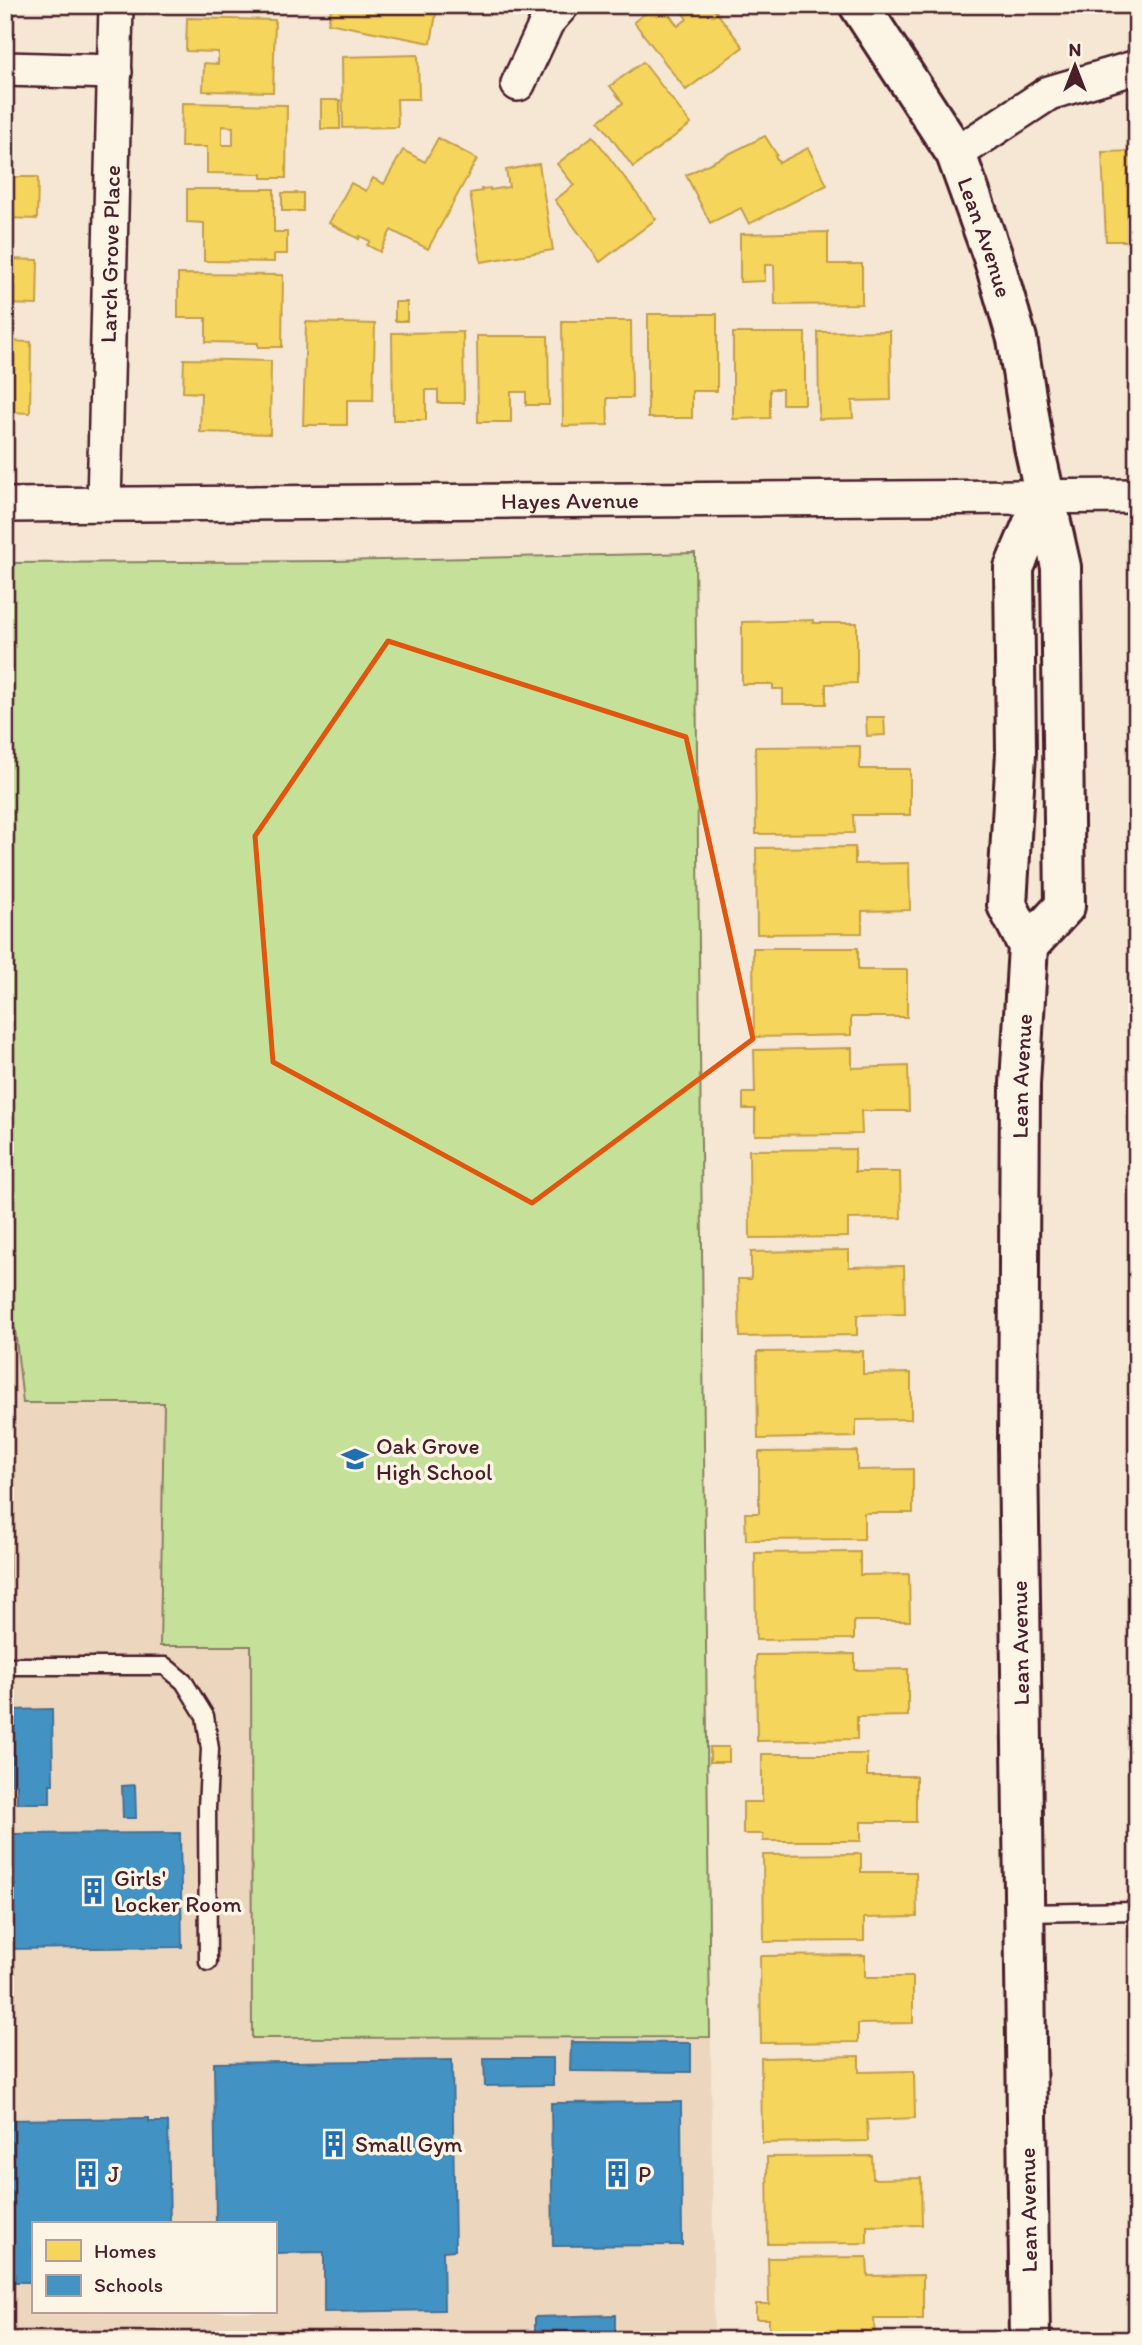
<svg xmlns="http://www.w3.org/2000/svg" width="1142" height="2345" font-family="Itim,sans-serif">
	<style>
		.built { fill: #edd6be; fill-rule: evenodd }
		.green { fill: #c5e199; stroke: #888062; stroke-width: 2 }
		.homes { fill: #f6d55c; stroke: #c29e4d; stroke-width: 2; fill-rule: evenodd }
		.schools { fill: #4393c3; stroke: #457095; stroke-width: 2 }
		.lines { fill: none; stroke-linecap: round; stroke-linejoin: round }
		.lane-casing { stroke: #4a1f2b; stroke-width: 21 }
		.street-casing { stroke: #4a1f2b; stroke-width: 38 }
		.secondary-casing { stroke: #4a1f2b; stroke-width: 44 }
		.lane { stroke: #fcf5e5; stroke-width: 16 }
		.street { stroke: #fcf5e5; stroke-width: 33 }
		.secondary { stroke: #fcf5e5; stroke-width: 38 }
		.marked { fill: none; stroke: #e0560e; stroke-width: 5; stroke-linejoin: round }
		.labels { text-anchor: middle; stroke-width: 7; stroke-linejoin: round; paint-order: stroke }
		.street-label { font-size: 23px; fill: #4a1f2b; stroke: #fcf5e5 }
		.poi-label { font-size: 23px; fill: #4a1f2b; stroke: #fcf5e5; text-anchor: start }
	</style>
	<rect width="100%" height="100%" fill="#f5e7d3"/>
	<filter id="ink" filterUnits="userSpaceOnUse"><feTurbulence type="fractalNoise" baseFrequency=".0143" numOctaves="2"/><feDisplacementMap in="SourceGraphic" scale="14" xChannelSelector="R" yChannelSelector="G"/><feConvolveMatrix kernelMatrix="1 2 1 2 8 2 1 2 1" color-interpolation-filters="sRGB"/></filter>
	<g filter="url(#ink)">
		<path class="built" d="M 695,553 L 714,2340 L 5,2340 L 5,563 L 335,561 ZM 33,2224 L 275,2224 L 275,2312 L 33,2312 Z"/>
		<path class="green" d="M 695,553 L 710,2037 L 252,2038 L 251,1646 L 160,1646 L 164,1403 L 23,1403 L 15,1329 L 5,1329 L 5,563 L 335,561 Z
			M 5,1341 L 7,1341 L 10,1628 L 5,1628 Z"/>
		<path class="homes" d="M 332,5 L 350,8 L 351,5 L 426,5 L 437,8 L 431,43 L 328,23 Z
			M 655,5 L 662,5 L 678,26 L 687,19 L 679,8 L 682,5 L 711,5 L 743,47 L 686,90 L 634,22 Z
			M 187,18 L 275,20 L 273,92 L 203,91 L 204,63 L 218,64 L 218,52 L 186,51 Z
			M 418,55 L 419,99 L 397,99 L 398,127 L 343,128 L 342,57 Z
			M 643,62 L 691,124 L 633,167 L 599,121 L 623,103 L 610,86 Z
			M 321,100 L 340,100 L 340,129 L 321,129 Z
			M 182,103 L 287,105 L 286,178 L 262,178 L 262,174 L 207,173 L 207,147 L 181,147 ZM 222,126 L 233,127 L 233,145 L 222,145 Z
			M 593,136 L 656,219 L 600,262 L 555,200 L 574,185 L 557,164 Z
			M 765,136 L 777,155 L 775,156 L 779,163 L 808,148 L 827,185 L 749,224 L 741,208 L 710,223 L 686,175 Z
			M 438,138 L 477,159 L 428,249 L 391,230 L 380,252 L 367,245 L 370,241 L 360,236 L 359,239 L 329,223 L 351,183 L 366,191 L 373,178 L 384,184 L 403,150 L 425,162 Z
			M 5,151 L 11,151 L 11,177 L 38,177 L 37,219 L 5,218 Z
			M 1137,151 L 1137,241 L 1106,241 L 1102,152 Z
			M 539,164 L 553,250 L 481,262 L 470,193 L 482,191 L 481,189 L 490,188 L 490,190 L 509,187 L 506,170 Z
			M 187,189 L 274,189 L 274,232 L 287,232 L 287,254 L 274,254 L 274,262 L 204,261 L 204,223 L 187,222 Z
			M 282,193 L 303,193 L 303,211 L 282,211 Z
			M 828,232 L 828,264 L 862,264 L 862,304 L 775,305 L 774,265 L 765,265 L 765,281 L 740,282 L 740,234 Z
			M 5,235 L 10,236 L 9,259 L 38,260 L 37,305 L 5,304 Z
			M 178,274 L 283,275 L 282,347 L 258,347 L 258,343 L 206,342 L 206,318 L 178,318 Z
			M 395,302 L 407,302 L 407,321 L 395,321 Z
			M 648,314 L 717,314 L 717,391 L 692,391 L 692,418 L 648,418 Z
			M 562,321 L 631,321 L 632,398 L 607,398 L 608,425 L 563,426 Z
			M 306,322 L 375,324 L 373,400 L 347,400 L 347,425 L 303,425 Z
			M 890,331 L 891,400 L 852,401 L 853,418 L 819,419 L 818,332 Z
			M 463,332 L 464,403 L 438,403 L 438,390 L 426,390 L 426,420 L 393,420 L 392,333 Z
			M 733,333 L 805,333 L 805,404 L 782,404 L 782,389 L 770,389 L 770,418 L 733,419 Z
			M 477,336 L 548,336 L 549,405 L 526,405 L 526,392 L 511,392 L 511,422 L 478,422 Z
			M 5,341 L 31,342 L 30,413 L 7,412 Z
			M 184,359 L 271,361 L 270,434 L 200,432 L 201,393 L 183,392 Z
			M 813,620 L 813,623 L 857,623 L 857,683 L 826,684 L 826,704 L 783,704 L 783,689 L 773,689 L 773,684 L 742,684 L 742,622 Z
			M 866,717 L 884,717 L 885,735 L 867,736 Z
			M 860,746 L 860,769 L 910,769 L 910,815 L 853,815 L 854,833 L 756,834 L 755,747 Z
			M 855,847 L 855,864 L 909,863 L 910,910 L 862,911 L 862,933 L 757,934 L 756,848 Z
			M 753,948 L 858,948 L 858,970 L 907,970 L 907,1017 L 851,1017 L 851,1035 L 754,1037 Z
			M 852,1048 L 852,1068 L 908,1066 L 909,1111 L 861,1111 L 862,1134 L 755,1135 L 755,1109 L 743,1109 L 743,1093 L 755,1093 L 754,1050 Z
			M 855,1149 L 855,1172 L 900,1172 L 901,1218 L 848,1219 L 848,1237 L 750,1238 L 749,1150 Z
			M 849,1250 L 849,1267 L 904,1266 L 905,1314 L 857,1315 L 857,1335 L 740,1337 L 738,1279 L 751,1279 L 751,1252 Z
			M 863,1351 L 863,1374 L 911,1373 L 911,1419 L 856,1420 L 856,1437 L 758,1439 L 757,1352 Z
			M 857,1451 L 857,1470 L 913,1469 L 913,1513 L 864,1513 L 864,1539 L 746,1540 L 745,1513 L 759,1513 L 759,1452 Z
			M 860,1552 L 860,1575 L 909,1574 L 910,1621 L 854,1621 L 854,1639 L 756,1640 L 755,1553 Z
			M 855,1654 L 855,1670 L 908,1669 L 908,1716 L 857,1717 L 857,1739 L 757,1741 L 756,1655 Z
			M 710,1747 L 729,1747 L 729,1762 L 710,1762 Z
			M 762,1754 L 867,1754 L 867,1776 L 916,1776 L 916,1822 L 861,1822 L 861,1841 L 763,1841 L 763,1834 L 743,1834 L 743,1802 L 762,1802 Z
			M 861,1854 L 861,1872 L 916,1872 L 917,1917 L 864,1918 L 864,1941 L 764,1942 L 763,1855 Z
			M 865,1955 L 865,1977 L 913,1977 L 913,2023 L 858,2024 L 858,2042 L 761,2043 L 760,1956 Z
			M 859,2056 L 859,2072 L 914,2071 L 915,2118 L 867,2120 L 868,2141 L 762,2143 L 761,2058 Z
			M 872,2156 L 873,2179 L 921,2178 L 922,2225 L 867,2226 L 867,2243 L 768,2244 L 767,2157 Z
			M 867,2257 L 868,2276 L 923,2275 L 923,2319 L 874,2319 L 875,2340 L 769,2340 L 769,2319 L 756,2319 L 756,2304 L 769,2304 L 768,2258 Z"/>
		<path class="schools" d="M 52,1709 L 53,1784 L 50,1784 L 50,1803 L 17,1803 L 17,1784 L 12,1784 L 10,1710 Z
			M 135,1785 L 136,1818 L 123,1818 L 122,1786 Z
			M 180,1833 L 182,1947 L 5,1949 L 5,1834 Z
			M 571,2042 L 691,2043 L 691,2072 L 570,2071 Z
			M 484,2058 L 553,2058 L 553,2085 L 485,2086 Z
			M 452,2060 L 455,2250 L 443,2251 L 444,2310 L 324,2312 L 324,2252 L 275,2253 L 275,2224 L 216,2224 L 214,2063 Z
			M 681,2102 L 682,2245 L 553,2246 L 551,2103 Z
			M 149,2118 L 149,2122 L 168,2122 L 170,2224 L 33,2224 L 33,2286 L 30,2286 L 30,2282 L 5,2282 L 6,2120 Z
			M 615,2315 L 615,2340 L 535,2340 L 535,2317 Z"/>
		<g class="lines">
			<defs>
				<path id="lane" d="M 5,1666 L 165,1666 L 184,1682 L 205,1716 L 210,1749 L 207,1808 L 208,1962
					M 1024,1913 L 1137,1911"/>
				<g id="street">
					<path d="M 5,69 L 115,72"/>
					<path d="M 518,84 L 547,22 L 562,5"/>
					<path d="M 956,154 L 1049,93 L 1137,67"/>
					<path id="s1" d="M 104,504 L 116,5"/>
					<path id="s2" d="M 5,505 L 1137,496"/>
				</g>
				<g id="secondary">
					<path id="s3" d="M 859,5 L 956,154 L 993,257 L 1017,339 L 1034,447 L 1061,567 L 1065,906 L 1028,946"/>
					<path id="s4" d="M 1030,2340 L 1018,1448 L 1020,1084 L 1028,946 L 1007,905 L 1016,753 L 1014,568 L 1044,497"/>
				</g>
			</defs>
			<use href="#lane" class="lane-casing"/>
			<use href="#street" class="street-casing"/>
			<use href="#secondary" class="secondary-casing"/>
			<use href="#lane" class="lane"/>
			<use href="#street" class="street"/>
			<use href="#secondary" class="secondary"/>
		</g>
	</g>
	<path class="marked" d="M 388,641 L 686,737 L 753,1039 L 532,1203 L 273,1062 L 255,836 Z"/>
	<defs>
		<symbol id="school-bare" viewBox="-9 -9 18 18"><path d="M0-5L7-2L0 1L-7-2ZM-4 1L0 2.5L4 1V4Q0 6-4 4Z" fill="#1f6fb2" stroke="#fcf5e5" stroke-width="2.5" paint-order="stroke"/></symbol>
		<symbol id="building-bare" viewBox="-9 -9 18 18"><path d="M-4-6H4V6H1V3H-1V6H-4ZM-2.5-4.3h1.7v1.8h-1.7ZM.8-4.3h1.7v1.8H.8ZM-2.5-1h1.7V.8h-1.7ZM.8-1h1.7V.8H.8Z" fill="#1f6fb2" stroke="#fcf5e5" stroke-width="2.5" paint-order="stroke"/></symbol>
	</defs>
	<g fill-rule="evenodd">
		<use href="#school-bare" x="336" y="1440" width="38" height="38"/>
		<use href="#building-bare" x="74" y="1872" width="38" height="38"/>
		<use href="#building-bare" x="315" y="2125" width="38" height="38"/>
		<use href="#building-bare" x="68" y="2155" width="38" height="38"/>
		<use href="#building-bare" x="598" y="2155" width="38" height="38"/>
	</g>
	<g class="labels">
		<g class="street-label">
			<text dy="8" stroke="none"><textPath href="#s3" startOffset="266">Lean Avenue</textPath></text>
			<text dy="8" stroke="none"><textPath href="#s1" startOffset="250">Larch Grove Place</textPath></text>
			<text dy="8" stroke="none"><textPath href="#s2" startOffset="565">Hayes Avenue</textPath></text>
			<text dy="8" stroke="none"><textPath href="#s4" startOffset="1264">Lean Avenue</textPath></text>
			<text transform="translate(1020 1643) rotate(-91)" y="8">Lean Avenue</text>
			<text transform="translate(1028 2210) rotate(-91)" y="8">Lean Avenue</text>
		</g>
		<g class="poi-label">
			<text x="376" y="1454">Oak Grove<tspan x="376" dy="26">High School</tspan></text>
			<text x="114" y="1886">Girls'<tspan x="114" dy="26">Locker Room</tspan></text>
			<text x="355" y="2152">Small Gym</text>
			<text x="108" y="2182">J</text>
			<text x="638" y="2182">P</text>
		</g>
	</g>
	<rect width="1142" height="2345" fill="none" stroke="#fcf5e5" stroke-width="28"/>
	<rect x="14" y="14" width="1114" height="2317" fill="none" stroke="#4a1f2b" stroke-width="2.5" filter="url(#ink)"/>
	<rect x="32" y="2222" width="245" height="91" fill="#fcf5e5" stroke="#b59f9b" stroke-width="2"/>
	<rect x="46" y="2240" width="35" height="21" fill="#f6d55c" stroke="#b59f9b" stroke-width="2"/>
	<text x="94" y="2258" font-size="21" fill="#4a1f2b">Homes</text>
	<rect x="46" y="2275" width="35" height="21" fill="#4393c3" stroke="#b59f9b" stroke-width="2"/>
	<text x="94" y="2292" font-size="21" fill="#4a1f2b">Schools</text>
	<g transform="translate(1075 66)" stroke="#fcf5e5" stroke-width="5" paint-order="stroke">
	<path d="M0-5L12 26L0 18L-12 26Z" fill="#4a1f2b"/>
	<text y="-10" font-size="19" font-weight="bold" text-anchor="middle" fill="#4a1f2b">N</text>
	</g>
</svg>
